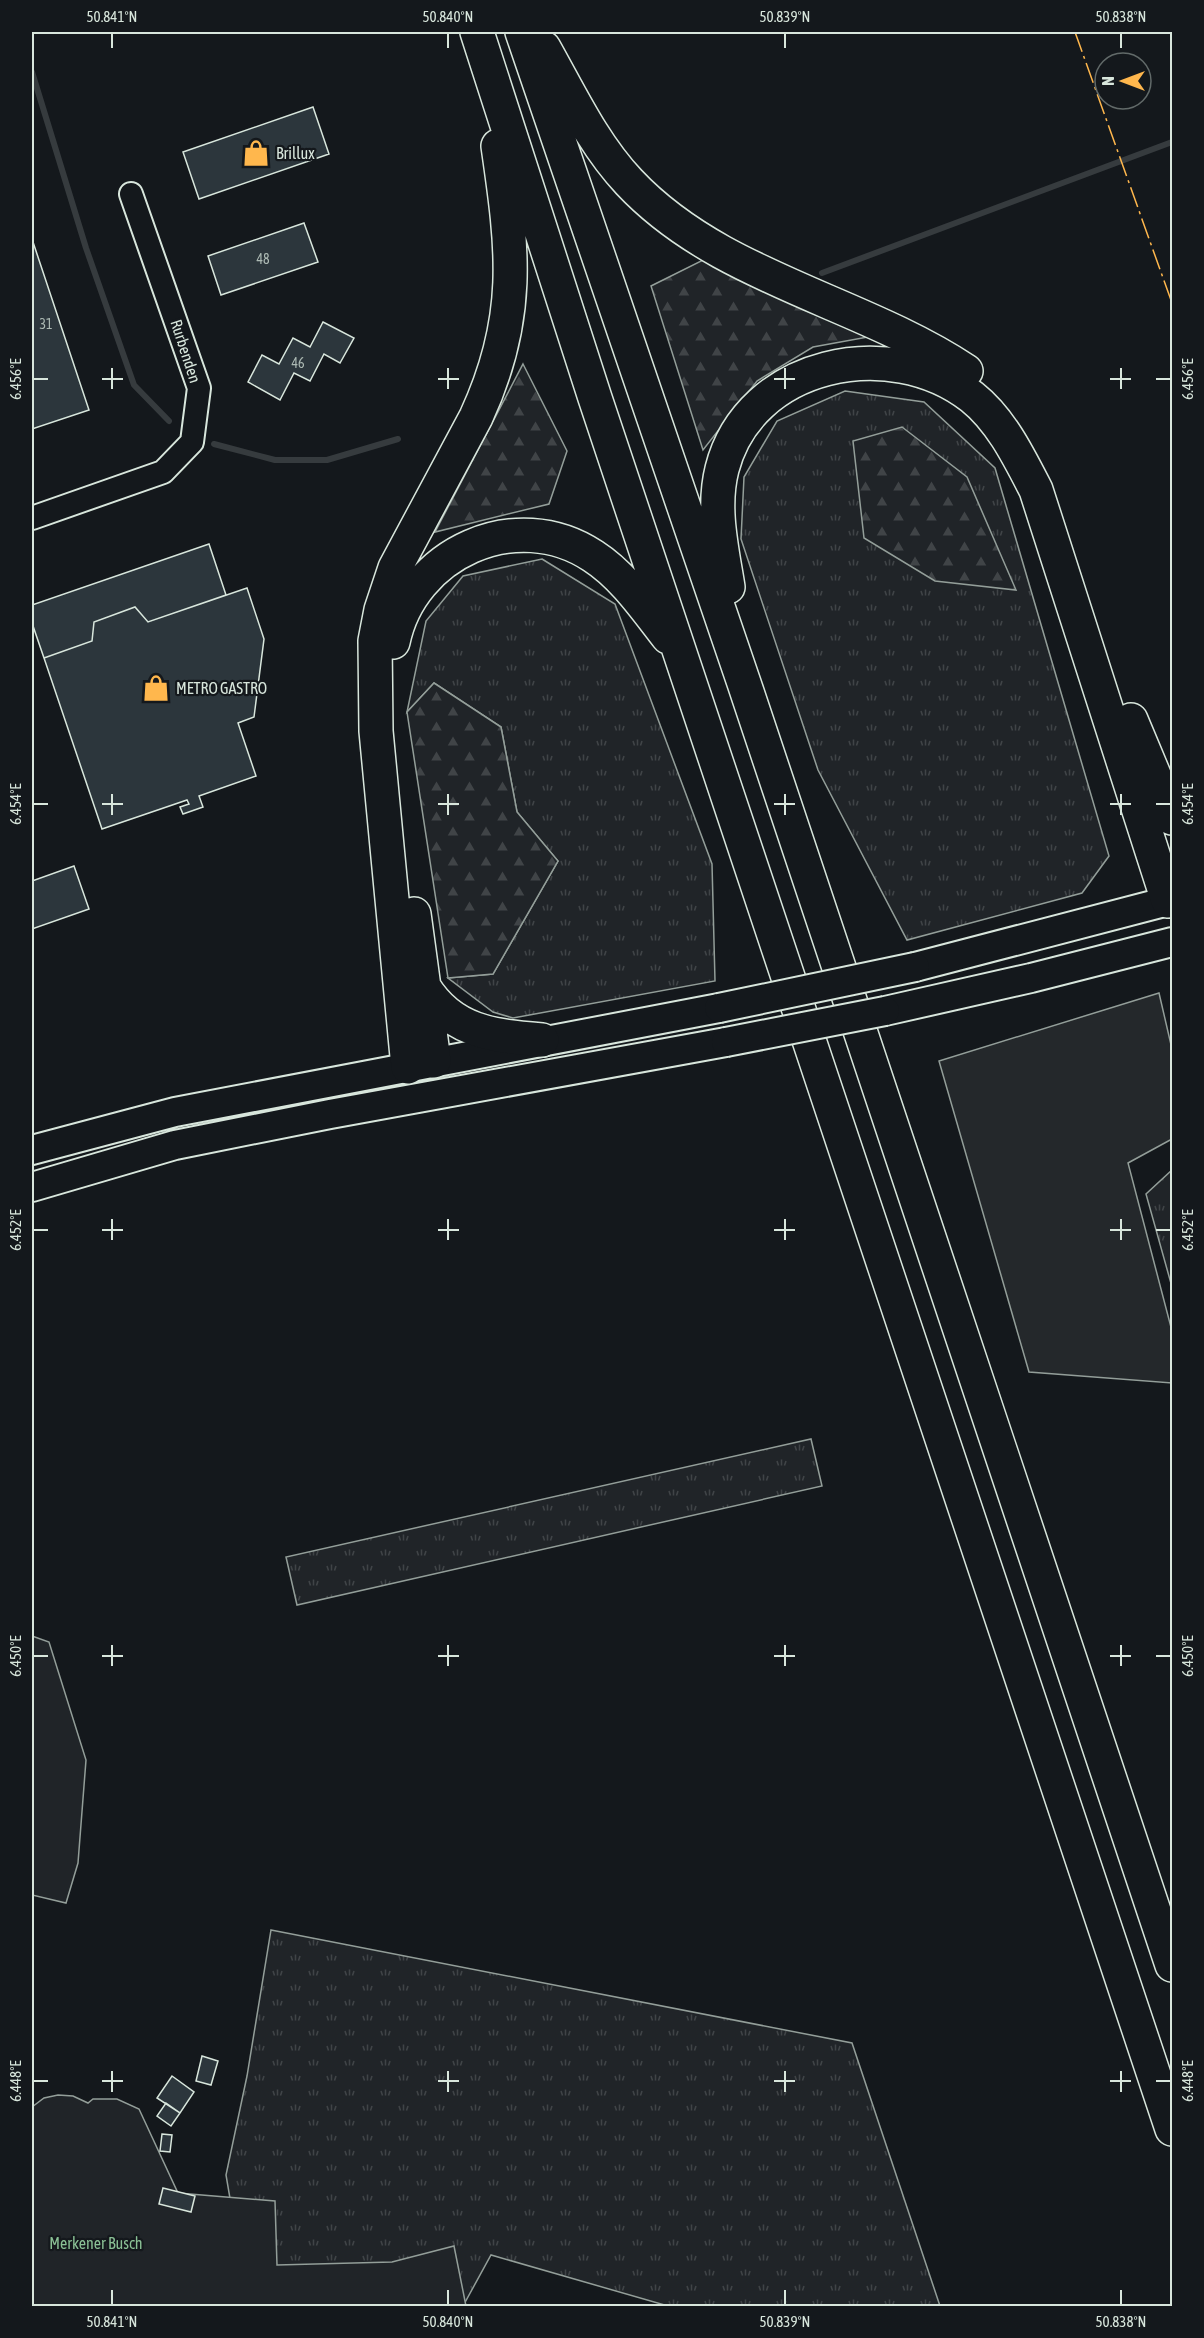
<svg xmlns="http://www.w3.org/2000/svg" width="1204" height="2338" font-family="'Asap Condensed',sans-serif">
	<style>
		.grass { fill: url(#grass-tufts); stroke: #939e99; stroke-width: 1.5 }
		.forest { fill: url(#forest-firs); stroke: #939e99; stroke-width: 1.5 }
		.park { fill: #202428; stroke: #939e99; stroke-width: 1.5 }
		.parking { fill: #24282b; stroke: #939e99; stroke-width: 1.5 }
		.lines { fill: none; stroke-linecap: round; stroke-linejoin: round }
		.stream { stroke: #363b3e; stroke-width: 6 }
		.building { fill: #2c363c; stroke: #d8e6dc; stroke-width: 1.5 }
		.minor-casing { stroke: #d8e6dc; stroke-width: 26 }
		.major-casing { stroke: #d8e6dc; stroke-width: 32 }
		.highway-casing { stroke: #d8e6dc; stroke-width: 36 }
		.minor { stroke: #14181c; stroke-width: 22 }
		.major { stroke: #14181c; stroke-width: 28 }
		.highway { stroke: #14181c; stroke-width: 33 }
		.major-bridge-casing { stroke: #d8e6dc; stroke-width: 32; stroke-linecap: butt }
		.major-bridge { stroke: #14181c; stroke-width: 28 }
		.power { stroke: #ffb74d; stroke-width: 1.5; stroke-dasharray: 21 4.5 3 4.5; stroke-linecap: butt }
		.ticks { fill: none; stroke: #d8e6dc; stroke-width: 2 }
		.labels { text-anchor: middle; stroke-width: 4.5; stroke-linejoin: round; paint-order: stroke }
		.number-label { font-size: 14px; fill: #adbab4 }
		.poi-label { font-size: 16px; fill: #d8e6dc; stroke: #14181c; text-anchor: start }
		.street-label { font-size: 16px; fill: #d8e6dc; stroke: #14181c }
		.park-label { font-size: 16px; fill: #8ac095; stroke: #14181c }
		.neatline { fill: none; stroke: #d8e6dc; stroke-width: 2 }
		.ticks-label { font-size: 15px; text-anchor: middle; fill: #d8e6dc }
	</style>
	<defs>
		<pattern id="grass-tufts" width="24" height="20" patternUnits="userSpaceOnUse" patternTransform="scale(1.5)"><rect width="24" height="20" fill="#202428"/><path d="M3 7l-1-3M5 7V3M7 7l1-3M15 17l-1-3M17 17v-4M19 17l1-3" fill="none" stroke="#404447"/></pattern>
		<pattern id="forest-firs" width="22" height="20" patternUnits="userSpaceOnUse" patternTransform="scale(1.5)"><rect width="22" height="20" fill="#202428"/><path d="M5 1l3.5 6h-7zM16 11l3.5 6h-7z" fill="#404447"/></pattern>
	</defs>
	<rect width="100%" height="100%" fill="#14181c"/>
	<path class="grass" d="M 845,391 L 924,402 L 995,468 L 1109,856 L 1082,893 L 907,940 L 818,770 L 741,539 L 744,477 L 777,421 Z
		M 542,559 L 615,604 L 712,864 L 715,981 L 513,1018 L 493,1012 L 448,978 L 493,974 L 558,861 L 517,812 L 501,727 L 434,683 L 407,712 L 426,621 L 463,576 Z
		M 1172,1170 L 1172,1287 L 1146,1194 Z
		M 811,1439 L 822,1486 L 297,1605 L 286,1557 Z
		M 271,1930 L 852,2043 L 940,2306 L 668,2306 L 491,2255 L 463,2306 L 248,2304 L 226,2175 L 247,2076 Z"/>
	<path class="forest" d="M 705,259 L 879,335 L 813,347 L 757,381 L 703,450 L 651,286 Z
		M 523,364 L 567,451 L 549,504 L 435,532 Z
		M 902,427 L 967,477 L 1016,590 L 935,581 L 864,538 L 853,441 Z
		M 434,683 L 501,727 L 517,812 L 558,861 L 493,974 L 448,978 L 407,712 Z"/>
	<path class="park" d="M 32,1636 L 49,1642 L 86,1760 L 78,1863 L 66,1903 L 32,1895 Z
		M 58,2095 L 73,2096 L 88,2103 L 93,2099 L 117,2099 L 139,2109 L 178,2193 L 275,2201 L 277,2265 L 392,2262 L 454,2246 L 466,2306 L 32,2306 L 32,2107 L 44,2098 Z"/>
	<path class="parking" d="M 1159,993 L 1172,1049 L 1172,1139 L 1128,1163 L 1172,1331 L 1172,1383 L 1029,1372 L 939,1061 Z"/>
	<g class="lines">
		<path class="stream" d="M 32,72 L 86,248 L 134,385 L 169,421
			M 822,273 L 1172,142
			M 214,444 L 275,460 L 327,460 L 398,439"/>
	</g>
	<path class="building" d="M 313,107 L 329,154 L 199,199 L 183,152 Z
		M 304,223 L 318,262 L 221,295 L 208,256 Z
		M 32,239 L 89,410 L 32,429 Z
		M 323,322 L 354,338 L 340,363 L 324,354 L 310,381 L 294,373 L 280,400 L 248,382 L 262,355 L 279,364 L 293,338 L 310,347 Z
		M 209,544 L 226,595 L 148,622 L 135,607 L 94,622 L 92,641 L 44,658 L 32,623 L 32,605 Z
		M 247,588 L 264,639 L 254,717 L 238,723 L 256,776 L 199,796 L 203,807 L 183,814 L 180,807 L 189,804 L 187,800 L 102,829 L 44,658 L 92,641 L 94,622 L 135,607 L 148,622 Z
		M 74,866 L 89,909 L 32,929 L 32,881 Z
		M 202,2056 L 218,2061 L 211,2085 L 196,2081 Z
		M 172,2076 L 194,2092 L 180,2113 L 157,2098 Z
		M 166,2103 L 180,2113 L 171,2126 L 157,2116 Z
		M 162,2134 L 172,2135 L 170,2152 L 160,2151 Z
		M 163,2188 L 195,2196 L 191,2212 L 159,2204 Z"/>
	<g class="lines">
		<defs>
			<path id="minor" d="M 32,518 L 163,472 L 192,442 L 199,388 L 131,194"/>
			<path id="major" d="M 915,967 L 1172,900
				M 885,1011 L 1031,978 L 1172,942
				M 32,1150 L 175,1112 L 719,1008
				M 32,1187 L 175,1145 L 330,1114 L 726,1042"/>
			<path id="highway" d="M 477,32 L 595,398 L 1172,2129
				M 522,32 L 744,683 L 1172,1965
				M 544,48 C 570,94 593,144 629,182 C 719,278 859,300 966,371
				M 728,587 C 722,549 712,508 722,469 C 749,362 890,333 972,397 C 1001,420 1019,457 1036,490 L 1168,901
				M 393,642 C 411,553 516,505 593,556 C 624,576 646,609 668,637
				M 1131,720 L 1172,818
				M 414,914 L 434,1061
				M 424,987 C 452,1032 493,1036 542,1040
				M 408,1067 L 376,731 L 375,641 L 381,610 L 395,568 L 476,417 C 522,318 513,249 498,146"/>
		</defs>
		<use href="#minor" class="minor-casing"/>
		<use href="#major" class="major-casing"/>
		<use href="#highway" class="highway-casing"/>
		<use href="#minor" class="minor"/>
		<use href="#major" class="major"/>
		<use href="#highway" class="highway"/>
		<defs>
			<path id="major-bridge" d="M 719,1008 L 915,967
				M 726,1042 L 885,1011"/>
		</defs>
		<use href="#major-bridge" class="major-bridge-casing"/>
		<use href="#major-bridge" class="major-bridge"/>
		<path class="power" d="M 1075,32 L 1172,303"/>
	</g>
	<path class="ticks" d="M 112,33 L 112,48M 448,33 L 448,48M 785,33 L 785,48M 1121,33 L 1121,48M 112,368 L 112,389M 448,368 L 448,389M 785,368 L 785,389M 1121,368 L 1121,389M 33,379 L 48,379M 102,379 L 123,379M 438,379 L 459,379M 774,379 L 795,379M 1110,379 L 1131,379M 1156,379 L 1171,379M 112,794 L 112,815M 448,794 L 448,815M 785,794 L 785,815M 1121,794 L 1121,815M 33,804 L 48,804M 102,804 L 123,804M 438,804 L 459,804M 774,804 L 795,804M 1110,804 L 1131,804M 1156,804 L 1171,804M 112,1219 L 112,1240M 448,1219 L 448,1240M 785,1219 L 785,1240M 1121,1219 L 1121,1240M 33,1230 L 48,1230M 102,1230 L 123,1230M 438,1230 L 459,1230M 774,1230 L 795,1230M 1110,1230 L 1131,1230M 1156,1230 L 1171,1230M 112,1645 L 112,1666M 448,1645 L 448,1666M 785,1645 L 785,1666M 1121,1645 L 1121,1666M 33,1656 L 48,1656M 102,1656 L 123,1656M 438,1656 L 459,1656M 774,1656 L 795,1656M 1110,1656 L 1131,1656M 1156,1656 L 1171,1656M 112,2071 L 112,2092M 448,2071 L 448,2092M 785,2071 L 785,2092M 1121,2071 L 1121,2092M 33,2081 L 48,2081M 102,2081 L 123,2081M 438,2081 L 459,2081M 774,2081 L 795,2081M 1110,2081 L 1131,2081M 1156,2081 L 1171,2081M 112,2290 L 112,2305M 448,2290 L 448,2305M 785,2290 L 785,2305M 1121,2290 L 1121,2305"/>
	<defs>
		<symbol id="shop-bare" viewBox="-9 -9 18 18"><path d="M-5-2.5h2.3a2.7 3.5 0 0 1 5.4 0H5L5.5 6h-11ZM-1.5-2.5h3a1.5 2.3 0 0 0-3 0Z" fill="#ffb74d" stroke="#14181c" stroke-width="2.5" paint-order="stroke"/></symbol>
	</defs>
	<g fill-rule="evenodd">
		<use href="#shop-bare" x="237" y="134" width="38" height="38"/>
		<use href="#shop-bare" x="137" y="669" width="38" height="38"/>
	</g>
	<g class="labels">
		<g class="number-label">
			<text x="263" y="264">48</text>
			<text x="46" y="329">31</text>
			<text x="298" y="368">46</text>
		</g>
		<g class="poi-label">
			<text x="276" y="159">Brillux</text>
			<text x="176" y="694">METRO GASTRO</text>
		</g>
		<g class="street-label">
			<text transform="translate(186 351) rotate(72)" y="6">Rurbenden</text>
		</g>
		<g class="park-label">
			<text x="96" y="2249">Merkener Busch</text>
		</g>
	</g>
	<rect width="1204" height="2338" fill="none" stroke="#14181c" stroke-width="66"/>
	<g transform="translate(1123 81) rotate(270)"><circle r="28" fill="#14181c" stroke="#626a69" stroke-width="1.5"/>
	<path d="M0-4.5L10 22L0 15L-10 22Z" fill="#ffb74d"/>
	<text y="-9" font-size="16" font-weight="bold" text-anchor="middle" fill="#d8e6dc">N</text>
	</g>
	<rect x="33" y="33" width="1138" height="2272" class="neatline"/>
	<g class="ticks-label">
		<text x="112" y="22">50.841°N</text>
		<text x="448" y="22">50.840°N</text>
		<text x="785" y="22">50.839°N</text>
		<text x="1121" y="22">50.838°N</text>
		<text transform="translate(1188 379) rotate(-90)" y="5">6.456°E</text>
		<text transform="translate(16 379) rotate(-90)" y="5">6.456°E</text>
		<text transform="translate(1188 804) rotate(-90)" y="5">6.454°E</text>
		<text transform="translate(16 804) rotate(-90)" y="5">6.454°E</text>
		<text transform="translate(1188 1230) rotate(-90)" y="5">6.452°E</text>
		<text transform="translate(16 1230) rotate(-90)" y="5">6.452°E</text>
		<text transform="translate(1188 1656) rotate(-90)" y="5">6.450°E</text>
		<text transform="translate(16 1656) rotate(-90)" y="5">6.450°E</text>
		<text transform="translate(1188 2081) rotate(-90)" y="5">6.448°E</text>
		<text transform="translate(16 2081) rotate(-90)" y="5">6.448°E</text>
		<text x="112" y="2327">50.841°N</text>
		<text x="448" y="2327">50.840°N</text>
		<text x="785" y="2327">50.839°N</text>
		<text x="1121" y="2327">50.838°N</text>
	</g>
</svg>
